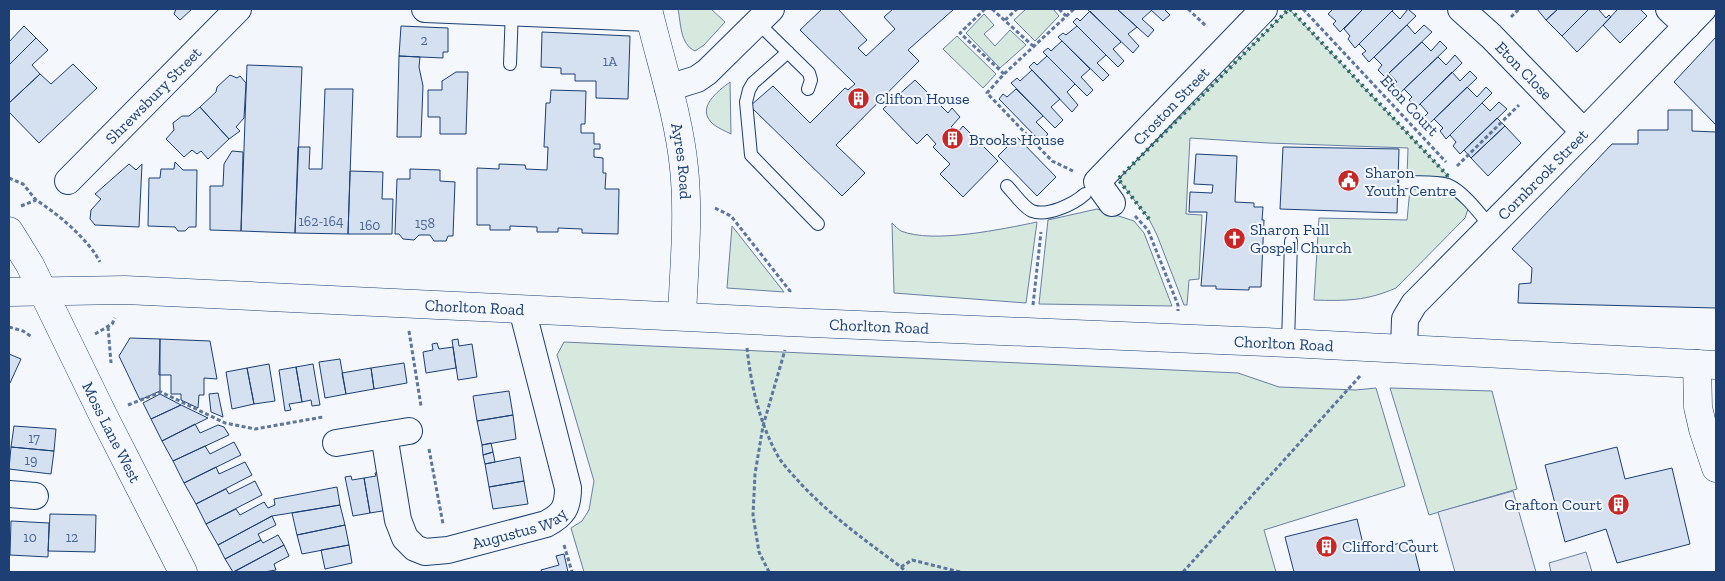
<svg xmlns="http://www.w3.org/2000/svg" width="1725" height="581" font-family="'Zilla Slab',serif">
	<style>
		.green { fill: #d7e8df; stroke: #687fa3 }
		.parking { fill: #e3e8f0; stroke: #687fa3 }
		.building { fill: #d5e0f0; stroke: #1d3f73 }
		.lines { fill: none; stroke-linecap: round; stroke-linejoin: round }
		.lane-casing { stroke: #1d3f73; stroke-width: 14 }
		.street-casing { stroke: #1d3f73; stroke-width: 28 }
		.secondary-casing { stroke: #1d3f73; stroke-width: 29 }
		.path { stroke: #5e769c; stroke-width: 3; stroke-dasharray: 4 2.5; stroke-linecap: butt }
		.lane { stroke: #f4f7fb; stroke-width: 12 }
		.street { stroke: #f4f7fb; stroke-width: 26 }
		.secondary { stroke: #f4f7fb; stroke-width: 28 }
		.hedge { stroke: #2c6c60; stroke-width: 4; stroke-dasharray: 2.5 4; stroke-linecap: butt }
		.labels { text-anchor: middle; stroke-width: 4; stroke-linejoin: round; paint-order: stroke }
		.number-label { font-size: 14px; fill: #4b6792 }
		.street-label { font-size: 16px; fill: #1d3f73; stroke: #f4f7fb }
		.poi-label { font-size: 16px; fill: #1d3f73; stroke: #f4f7fb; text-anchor: start }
	</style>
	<rect width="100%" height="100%" fill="#f4f7fb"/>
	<path class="green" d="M 678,9 L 711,9 L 725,22 L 704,45 L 695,51 C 680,44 681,24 678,9 Z
		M 1026,9 L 1053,9 L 1059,16 L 1035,41 L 1014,20 Z
		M 1289,9 L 1449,177 L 1407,177 L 1408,148 L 1268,143 L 1190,138 L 1186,214 L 1202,215 L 1199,279 L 1189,280 L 1187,305 L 1184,305 L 1157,235 L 1149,219 L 1118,179 Z
		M 984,14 L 994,25 L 984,34 L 995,46 L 1010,30 L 1026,45 L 1000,68 L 966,33 Z
		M 957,36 L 996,74 L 983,88 L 943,49 Z
		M 730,82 L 731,134 C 725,131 718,128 713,124 C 695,108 718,91 730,82 Z
		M 1410,189 L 1443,190 L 1450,193 L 1468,209 L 1465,218 L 1396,288 C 1366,301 1346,301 1314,300 L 1319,218 L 1407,220 Z
		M 1097,209 L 1134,221 L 1144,233 L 1172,306 L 1039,304 L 1048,220 Z
		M 1037,222 L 1026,303 L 894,293 L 892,223 C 895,226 898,229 901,231 C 933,244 1003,229 1037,222 Z
		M 732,226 L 784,292 L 727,288 Z
		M 564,342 L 1238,373 L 1279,387 L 1356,390 L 1376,388 L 1405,486 L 1264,530 L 1276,572 L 584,572 L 571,528 L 582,521 L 589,510 L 594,481 L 557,355 Z
		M 1390,388 L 1492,391 L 1517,489 L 1429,515 Z"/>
	<path class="parking" d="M 1513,491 L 1536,572 L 1455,572 L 1438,512 Z
		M 1586,552 L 1592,572 L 1551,572 L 1549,563 Z"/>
	<path class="building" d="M 176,9 L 192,9 L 180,20 L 174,14 Z
		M 822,9 L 838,9 L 867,40 L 858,48 L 866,56 L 895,29 L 884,17 L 893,9 L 954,9 L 908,50 L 919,61 L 836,145 L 865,173 L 842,196 L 750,106 L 773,86 L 810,123 L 845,88 L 848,90 L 855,84 L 800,30 Z
		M 1087,9 L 1117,9 L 1137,27 L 1128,34 L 1139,46 L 1133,53 Z
		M 1117,9 L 1150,9 L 1152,10 L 1142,19 L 1154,30 L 1148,37 Z
		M 1150,9 L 1164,9 L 1170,15 L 1163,21 Z
		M 1333,9 L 1363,9 L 1340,32 L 1333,24 L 1336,21 L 1328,14 Z
		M 1363,9 L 1394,9 L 1355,48 L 1348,39 L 1350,36 L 1344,29 Z
		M 1408,9 L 1416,16 L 1369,62 L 1362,54 L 1366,51 L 1359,44 L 1392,11 L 1400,19 Z
		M 1537,9 L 1558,9 L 1546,20 Z
		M 1558,9 L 1589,9 L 1562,36 L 1546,20 Z
		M 1589,9 L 1598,9 L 1606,18 L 1609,15 L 1611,17 L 1577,52 L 1562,36 Z
		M 1618,9 L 1640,9 L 1647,16 L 1620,43 L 1603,25 Z
		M 1090,11 L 1121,42 L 1113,49 L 1124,61 L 1118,67 L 1073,22 L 1077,18 L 1080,21 Z
		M 1407,25 L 1415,34 L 1424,25 L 1432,32 L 1385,77 L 1378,70 L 1382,65 L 1374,57 Z
		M 24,26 L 36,38 L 9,65 L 9,42 Z
		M 401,26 L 448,28 L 448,52 L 443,52 L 443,58 L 399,56 Z
		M 1077,26 L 1106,55 L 1097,63 L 1109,75 L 1103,81 L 1058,37 L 1063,33 L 1066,35 Z
		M 542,32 L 630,36 L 628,99 L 596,98 L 596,81 L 575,81 L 575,74 L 561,74 L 561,68 L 541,67 Z
		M 1716,37 L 1716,125 L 1674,82 Z
		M 36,38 L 48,50 L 32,65 L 40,74 L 9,103 L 9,65 Z
		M 1062,41 L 1090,69 L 1081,77 L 1093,90 L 1087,96 L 1043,52 L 1048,48 L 1051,51 Z
		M 1440,41 L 1447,48 L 1400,93 L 1394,85 L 1397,82 L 1389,73 L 1422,42 L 1431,51 Z
		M 1455,55 L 1462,63 L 1416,108 L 1409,100 L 1412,97 L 1404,89 L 1438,57 L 1446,65 Z
		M 399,56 L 420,57 L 419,67 L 423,86 L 421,137 L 397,137 Z
		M 1047,56 L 1075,84 L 1067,92 L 1078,105 L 1072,112 L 1029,67 L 1034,62 L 1037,65 Z
		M 73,64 L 97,88 L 39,143 L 9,112 L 9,103 L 40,74 L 51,84 Z
		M 247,65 L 302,67 L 295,233 L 241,231 Z
		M 1032,70 L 1060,99 L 1051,107 L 1063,120 L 1055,128 L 1011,83 L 1017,78 L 1020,81 Z
		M 1470,71 L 1477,78 L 1430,123 L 1424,117 L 1428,113 L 1420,104 L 1452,72 L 1460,81 Z
		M 456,72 L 468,72 L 466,134 L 440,134 L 440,117 L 428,117 L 428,90 L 442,90 L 442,81 Z
		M 230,75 L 237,78 L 240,76 L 246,83 L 244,118 L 236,127 L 240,131 L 229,139 L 200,107 L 216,92 L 217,87 Z
		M 915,80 L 948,113 L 952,108 L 960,117 L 951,127 L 957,133 L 963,126 L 998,161 L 963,197 L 940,174 L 950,164 L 933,147 L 936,144 L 927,134 L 917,144 L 883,109 Z
		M 1467,87 L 1477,97 L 1486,87 L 1492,93 L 1446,139 L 1440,131 L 1443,128 L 1434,119 Z
		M 325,89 L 353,89 L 348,234 L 295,233 L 298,147 L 310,147 L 309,169 L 322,169 Z
		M 1016,89 L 1043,116 L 1036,122 L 1048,134 L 1041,142 L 999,99 L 1003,94 L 1007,97 Z
		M 551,90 L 586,91 L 585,124 L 581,124 L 581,133 L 594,133 L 594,144 L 600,144 L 600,149 L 594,149 L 594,157 L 603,158 L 603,173 L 606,173 L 605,189 L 619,189 L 618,234 L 582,233 L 582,229 L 558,228 L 558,232 L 537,232 L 537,227 L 510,226 L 510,230 L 490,230 L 490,225 L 477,225 L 477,168 L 499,169 L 499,164 L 525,165 L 526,169 L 547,170 L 548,147 L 544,147 L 546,103 L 550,103 Z
		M 1499,102 L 1507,109 L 1460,154 L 1453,146 L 1456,142 L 1450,135 L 1482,103 L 1490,111 Z
		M 200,107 L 229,139 L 208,159 L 201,151 L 197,154 L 192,150 L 184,157 L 166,139 L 174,130 L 173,123 L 182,116 L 189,116 Z
		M 1668,110 L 1692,110 L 1692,131 L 1716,132 L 1716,308 L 1518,303 L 1519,284 L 1531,283 L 1532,268 L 1512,249 L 1612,144 L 1638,144 L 1638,130 L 1668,130 Z
		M 1497,118 L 1505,126 L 1471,158 L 1464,150 Z
		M 1505,126 L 1521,143 L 1488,176 L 1471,158 Z
		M 1017,137 L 1056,177 L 1037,196 L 998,156 Z
		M 1283,147 L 1399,149 L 1397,213 L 1280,209 Z
		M 232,151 L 243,152 L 241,231 L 210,230 L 210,186 L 223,186 L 224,164 Z
		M 1196,154 L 1237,156 L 1235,202 L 1254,203 L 1254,207 L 1263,207 L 1262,220 L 1264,220 L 1261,287 L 1249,287 L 1249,290 L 1216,289 L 1216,286 L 1201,286 L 1207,212 L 1189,212 L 1190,192 L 1212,193 L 1213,185 L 1194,184 Z
		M 175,162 L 183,170 L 197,170 L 196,227 L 189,227 L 185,231 L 178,231 L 175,227 L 148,226 L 149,178 L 160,178 L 161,169 L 174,169 Z
		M 129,164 L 136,170 L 142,164 L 139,227 L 95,225 L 90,219 L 91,210 L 101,199 L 95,194 Z
		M 410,169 L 440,170 L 440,181 L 455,182 L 453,236 L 448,236 L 446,241 L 434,241 L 430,235 L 419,235 L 414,240 L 403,239 L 399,234 L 395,234 L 397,179 L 410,179 Z
		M 350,171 L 383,172 L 382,199 L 393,199 L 392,234 L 348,234 Z
		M 130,338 L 160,339 L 160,391 L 140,400 L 119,356 Z
		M 160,339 L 210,341 L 217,379 L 204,378 L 204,395 L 199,395 L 198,408 L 181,400 L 181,394 L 171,394 L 171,375 L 159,375 Z
		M 458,339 L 459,346 L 472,344 L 477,377 L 458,380 L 452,340 Z
		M 437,343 L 439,349 L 453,347 L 456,368 L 426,373 L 423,352 L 433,350 L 432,344 Z
		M 9,354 L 21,359 L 10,383 L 9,383 Z
		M 340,359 L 346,394 L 325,398 L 319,362 Z
		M 404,363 L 407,383 L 374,389 L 371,368 Z
		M 269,364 L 275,401 L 254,404 L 247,368 Z
		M 313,364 L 320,405 L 312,406 L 311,400 L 302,402 L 296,367 Z
		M 296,367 L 302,402 L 289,404 L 291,410 L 285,411 L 279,370 Z
		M 247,368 L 254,404 L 232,409 L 226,372 Z
		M 371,368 L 374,389 L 346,394 L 342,373 Z
		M 509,391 L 513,415 L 477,421 L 473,396 Z
		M 218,393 L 223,417 L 211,412 L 209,394 Z
		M 160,394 L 181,405 L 151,419 L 143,403 Z
		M 181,405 L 208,418 L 162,441 L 151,419 Z
		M 513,415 L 516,439 L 482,445 L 477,421 Z
		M 195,424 L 200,433 L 218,425 L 224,427 L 229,435 L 173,461 L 162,441 Z
		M 14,426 L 56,429 L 54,451 L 11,447 Z
		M 234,442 L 241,455 L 184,483 L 173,461 L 205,446 L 210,454 Z
		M 491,443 L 493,452 L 483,455 L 482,445 Z
		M 11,447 L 54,451 L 51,474 L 9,469 Z
		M 1617,447 L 1625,479 L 1672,468 L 1690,544 L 1617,563 L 1606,529 L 1565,542 L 1545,465 Z
		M 493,452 L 495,462 L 485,464 L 483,455 Z
		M 520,457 L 524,481 L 489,487 L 485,464 Z
		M 245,462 L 252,475 L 196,504 L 184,483 L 216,467 L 219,474 Z
		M 381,472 L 388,510 L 370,513 L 364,478 L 376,476 L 375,473 Z
		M 351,476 L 352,480 L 364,478 L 370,513 L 353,516 L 345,477 Z
		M 255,481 L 262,495 L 206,524 L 196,504 L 226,489 L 229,494 Z
		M 524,481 L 528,504 L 493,509 L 489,487 Z
		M 337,487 L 340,505 L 272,516 L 218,545 L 206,524 L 236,509 L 240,515 L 264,502 L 268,508 L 275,505 L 274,499 Z
		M 340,505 L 345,525 L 297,535 L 292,513 Z
		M 50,514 L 96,515 L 95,552 L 48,551 Z
		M 272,516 L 276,525 L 258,534 L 261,540 L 225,559 L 218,545 Z
		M 1357,519 L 1365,552 L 1412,540 L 1420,572 L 1294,572 L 1285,537 Z
		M 11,521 L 49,523 L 48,557 L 10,555 Z
		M 345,525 L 349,545 L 302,554 L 297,535 Z
		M 278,535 L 284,545 L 233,572 L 225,559 L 261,540 L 263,543 Z
		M 284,545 L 289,556 L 274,564 L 276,570 L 264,572 L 234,572 Z
		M 349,545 L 352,563 L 325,569 L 321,550 Z
		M 564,554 L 568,572 L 542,572 L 541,570 L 559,565 L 556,556 Z"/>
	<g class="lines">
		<defs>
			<path id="lane" d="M 757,22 L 809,73 L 811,80 L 808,89
				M 788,52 L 753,83 L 749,90 L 746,102 L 751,155 L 818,224
				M 510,64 L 512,9
				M 1405,182 C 1418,183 1435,181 1448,185 C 1463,191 1480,214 1490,226
				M 1007,186 C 1014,193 1023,207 1032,211 C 1047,217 1074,204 1085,194
				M 1288,343 L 1291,241"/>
			<g id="street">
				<path d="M 425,9 L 650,18"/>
				<path id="s1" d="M 1461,9 L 1491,36 L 1584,132"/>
				<path d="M 1669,9 L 1687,26"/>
				<path d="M 668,88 L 697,79 L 707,72 L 771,9"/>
				<path id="s2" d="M 68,181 L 238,9"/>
				<path id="s3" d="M 1112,203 L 1097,182 L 1264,9"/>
				<path id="s4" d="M 1404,349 L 1405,319 L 1414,304 L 1584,132 L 1703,9"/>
				<path id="s5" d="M 384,435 L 398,520 L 405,538 L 415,548 L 425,552 L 448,550 L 546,524 C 563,515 568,508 568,488 L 522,309"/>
				<path d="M 336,443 L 409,431"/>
				<path d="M 9,494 L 35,496"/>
			</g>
			<g id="secondary">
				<path id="s6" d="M 648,9 C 660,60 679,116 684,168 C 689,216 684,268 682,316"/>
				<path id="s7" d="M 9,231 L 30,265 L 103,415 L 183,572"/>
				<path id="s8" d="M 9,292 L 125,290 L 788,322 L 1288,343 L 1716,365"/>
				<path d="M 1697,364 L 1698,407 L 1703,429 L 1716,468"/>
			</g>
		</defs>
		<use href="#lane" class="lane-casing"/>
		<use href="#street" class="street-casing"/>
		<use href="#secondary" class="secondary-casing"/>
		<path class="path" d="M 985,9 L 960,33 L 1004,74
			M 992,9 L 1033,46
			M 1059,9 L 1066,16
			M 1188,9 L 1207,27
			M 1303,9 L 1446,162
			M 1511,17 L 1519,9
			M 1005,20 L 1017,9
			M 1457,166 L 1519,105
			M 1073,171 L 1052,161 L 987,93 L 1004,74 L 1074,9
			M 9,178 L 23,184 L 36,200
			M 21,206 L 36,200 C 58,214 88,239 100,262
			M 715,208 L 731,216 L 790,291 L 789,294
			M 1135,216 L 1148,230 L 1178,305 L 1178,311
			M 1033,305 L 1041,232
			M 9,327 L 23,331 L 32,337
			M 108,327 L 111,363
			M 409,331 L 421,406
			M 95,334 L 112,324 L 115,318
			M 747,348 C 751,386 760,425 779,458 C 785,467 794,476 801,484 C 831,516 866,541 901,567 L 906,572
			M 128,405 L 161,392 L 225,423 L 255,429 L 323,417
			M 429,449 L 443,524
			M 564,545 L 572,572
			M 901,567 L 912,560 L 960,572
			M 769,572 L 759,552 L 753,515 L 755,474 L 763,426 L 785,350
			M 1183,572 L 1361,375"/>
		<use href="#lane" class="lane"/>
		<use href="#street" class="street"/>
		<use href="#secondary" class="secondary"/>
		<path class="hedge" d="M 1290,9 L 1449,177
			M 1149,219 L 1118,179 L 1289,9"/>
	</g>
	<defs>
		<symbol id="building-disc" viewBox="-11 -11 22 22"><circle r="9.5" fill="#c62828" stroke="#f4f7fb"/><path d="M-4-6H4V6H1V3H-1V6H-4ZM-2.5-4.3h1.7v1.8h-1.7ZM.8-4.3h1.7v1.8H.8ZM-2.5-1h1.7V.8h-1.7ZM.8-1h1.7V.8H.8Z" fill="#fff"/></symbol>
		<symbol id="civic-disc" viewBox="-11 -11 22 22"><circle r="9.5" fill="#c62828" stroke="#f4f7fb"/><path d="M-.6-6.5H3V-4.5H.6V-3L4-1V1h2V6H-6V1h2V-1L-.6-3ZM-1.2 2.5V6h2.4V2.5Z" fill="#fff"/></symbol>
		<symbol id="church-disc" viewBox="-11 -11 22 22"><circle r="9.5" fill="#c62828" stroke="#f4f7fb"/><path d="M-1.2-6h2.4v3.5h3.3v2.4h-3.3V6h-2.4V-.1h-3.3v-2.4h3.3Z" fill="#fff"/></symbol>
	</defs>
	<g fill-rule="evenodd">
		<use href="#building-disc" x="846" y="86" width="25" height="25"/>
		<use href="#building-disc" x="940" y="126" width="25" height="25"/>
		<use href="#civic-disc" x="1336" y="168" width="25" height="25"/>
		<use href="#church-disc" x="1222" y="226" width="25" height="25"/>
		<use href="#building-disc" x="1606" y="492" width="25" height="25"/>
		<use href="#building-disc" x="1314" y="534" width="25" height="25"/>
	</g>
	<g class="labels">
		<g class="number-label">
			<text x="424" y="45">2</text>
			<text x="610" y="66">1A</text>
			<text x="321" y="226">162-164</text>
			<text x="425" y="228">158</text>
			<text x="370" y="230">160</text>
			<text x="34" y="443">17</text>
			<text x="31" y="465">19</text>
			<text x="30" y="542">10</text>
			<text x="72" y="542">12</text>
		</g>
		<g class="street-label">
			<text dy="6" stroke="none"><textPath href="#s1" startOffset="88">Eton Close</textPath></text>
			<text dy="6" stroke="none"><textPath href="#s2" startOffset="121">Shrewsbury Street</textPath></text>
			<text dy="6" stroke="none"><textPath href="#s3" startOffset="132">Croston Street</textPath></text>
			<text transform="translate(1410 105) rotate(47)" y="6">Eton Court</text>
			<text dy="6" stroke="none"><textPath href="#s6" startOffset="156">Ayres Road</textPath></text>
			<text dy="6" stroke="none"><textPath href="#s4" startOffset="230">Cornbrook Street</textPath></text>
			<text dy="6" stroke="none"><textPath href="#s8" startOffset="466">Chorlton Road</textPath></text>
			<text dy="6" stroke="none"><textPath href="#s8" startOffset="871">Chorlton Road</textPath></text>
			<text dy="6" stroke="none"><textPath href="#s8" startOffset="1276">Chorlton Road</textPath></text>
			<text dy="6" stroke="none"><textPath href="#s7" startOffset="226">Moss Lane West</textPath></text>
			<text dy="6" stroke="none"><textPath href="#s5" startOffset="228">Augustus Way</textPath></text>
		</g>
		<g class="poi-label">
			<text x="875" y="104">Clifton House</text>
			<text x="969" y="145">Brooks House</text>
			<text x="1365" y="178">Sharon<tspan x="1365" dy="18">Youth Centre</tspan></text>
			<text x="1250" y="235">Sharon Full<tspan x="1250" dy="18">Gospel Church</tspan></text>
			<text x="1602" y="510" text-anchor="end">Grafton Court</text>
			<text x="1342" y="552">Clifford Court</text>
		</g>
	</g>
	<rect width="1725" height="581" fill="none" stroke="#1d3f73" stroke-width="20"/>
</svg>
